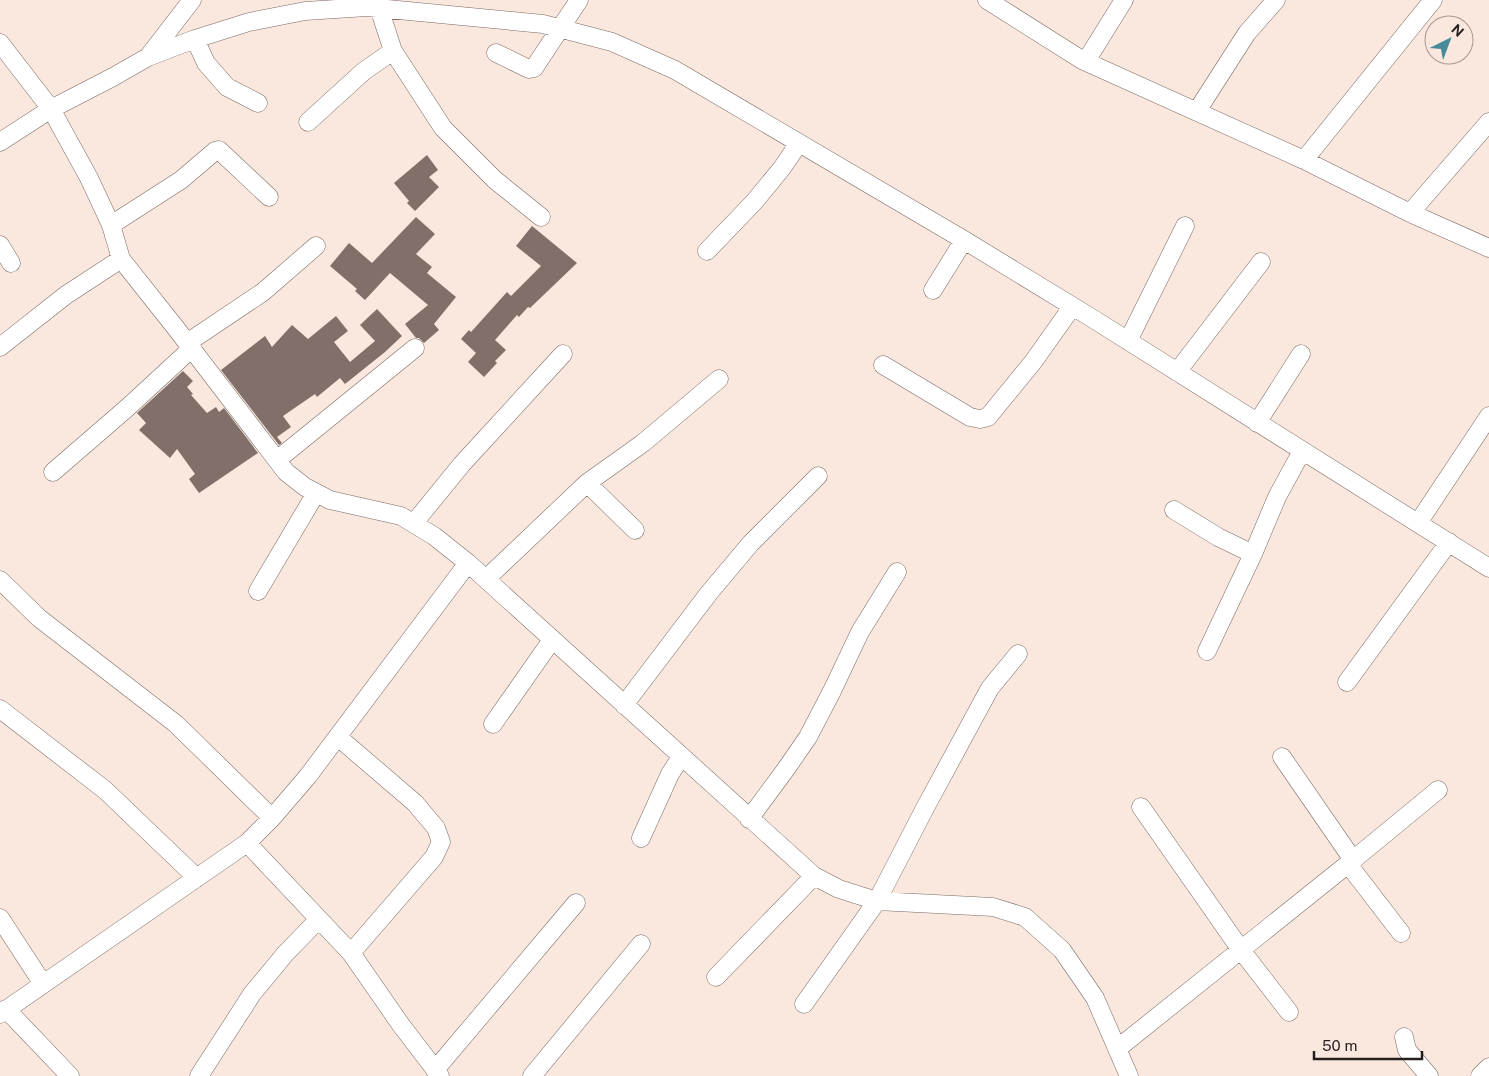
<svg xmlns="http://www.w3.org/2000/svg" width="1489" height="1076" font-family="'Public Sans',sans-serif">
	<style>
		.building { fill: #807069 }
		.lines { fill: none; stroke-linecap: round; stroke-linejoin: round }
		.minor-casing { stroke: #796962; stroke-width: 19 }
		.minor { stroke: #fff; stroke-width: 18 }
	</style>
	<rect width="100%" height="100%" fill="#fae8df"/>
	<path class="building" d="M 427,155 L 438,170 L 429,177 L 439,187 L 415,211 L 407,203 L 409,201 L 394,183 Z
		M 416,217 L 435,234 L 416,254 L 432,267 L 427,273 L 456,297 L 434,324 L 439,330 L 424,343 L 419,338 L 416,338 L 405,324 L 428,305 L 390,273 L 365,300 L 355,291 L 357,289 L 330,266 L 349,243 L 372,263 Z
		M 532,226 L 577,263 L 530,308 L 528,307 L 519,317 L 517,315 L 495,340 L 506,350 L 495,361 L 497,363 L 484,377 L 468,362 L 476,353 L 461,339 L 469,330 L 471,332 L 507,292 L 511,296 L 541,266 L 516,246 Z
		M 377,309 L 402,336 L 385,352 L 345,384 L 340,378 L 317,397 L 315,394 L 283,416 L 291,427 L 277,437 L 282,443 L 279,445 L 221,370 L 265,336 L 272,347 L 292,325 L 308,339 L 336,316 L 348,331 L 334,342 L 350,362 L 375,341 L 360,325 Z
		M 183,371 L 193,381 L 187,387 L 193,394 L 191,395 L 207,413 L 216,407 L 219,412 L 224,408 L 258,453 L 199,493 L 189,479 L 195,474 L 177,449 L 170,458 L 139,430 L 146,423 L 137,413 Z"/>
	<g class="lines">
		<defs>
			<path id="minor" d="M 987,0 L 1082,60 L 1304,160 L 1410,213 L 1489,248
				M 379,8 L 393,51 L 443,128 L 495,180 L 541,217
				M 195,39 L 206,63 L 227,87 L 258,103
				M 0,43 L 51,109 L 89,178 L 111,225 L 121,259 L 175,327 L 286,472 L 305,487 L 330,500 L 401,516 L 434,536 L 468,563 L 814,876 L 839,889 L 877,901 L 993,907 L 1025,917 L 1062,950 L 1095,998 L 1129,1076
				M 496,53 L 529,69 L 534,68 L 579,0
				M 148,57 L 192,0
				M 1086,61 L 1124,0
				M 1197,111 L 1247,33 L 1276,0
				M 308,122 L 364,71 L 393,51
				M 0,142 L 51,109 L 113,77 L 148,57 L 195,39 L 249,22 L 305,11 L 367,7 L 543,24 L 612,42 L 675,70 L 964,240 L 1095,320 L 1489,568
				M 1304,160 L 1433,0
				M 1410,213 L 1489,122
				M 111,225 L 181,180 L 215,151 L 219,150 L 269,197
				M 0,245 L 11,263
				M 707,251 L 754,202 L 782,168 L 799,143
				M 933,290 L 964,240
				M 1128,341 L 1185,226
				M 187,343 L 263,292 L 316,246
				M 0,347 L 66,295 L 121,259
				M 883,365 L 970,417 L 980,419 L 988,417 L 1033,362 L 1072,307
				M 1177,372 L 1261,262
				M 1257,423 L 1301,354
				M 277,460 L 415,348
				M 53,472 L 127,408 L 192,348
				M 587,483 L 635,530
				M 1174,510 L 1218,537 L 1253,554
				M 414,523 L 462,464 L 563,354
				M 1418,523 L 1489,416
				M 486,579 L 587,483 L 643,443 L 719,379
				M 0,580 L 39,618 L 176,724 L 272,818
				M 258,591 L 316,493
				M 1207,651 L 1253,554 L 1277,497 L 1302,451
				M 1347,682 L 1449,542
				M 624,705 L 709,593 L 751,543 L 818,476
				M 0,709 L 105,790 L 197,878
				M 493,724 L 552,640
				M 338,737 L 415,803 L 436,828 L 441,842 L 434,857 L 351,953
				M 1141,807 L 1241,950 L 1289,1012
				M 749,819 L 786,769 L 808,737 L 832,691 L 860,632 L 897,572
				M 641,838 L 670,774 L 681,757
				M 247,843 L 351,953 L 401,1025 L 440,1076
				M 1353,860 L 1438,790
				M 1348,864 L 1401,933
				M 0,918 L 43,984
				M 716,977 L 814,876
				M 804,1004 L 877,901 L 925,808 L 990,688 L 1018,654
				M 6,1009 L 70,1076
				M 0,1014 L 247,843 L 272,818 L 308,776 L 468,563
				M 1404,1037 L 1407,1050 L 1429,1076
				M 1117,1049 L 1353,860 L 1282,757
				M 435,1070 L 576,903
				M 199,1076 L 252,994 L 285,954 L 318,920
				M 532,1076 L 641,944
				M 1480,1076 L 1489,1067"/>
		</defs>
		<use href="#minor" class="minor-casing"/>
		<use href="#minor" class="minor"/>
	</g>
	<g transform="translate(1449 40) rotate(42)"><circle r="24" fill="#fae8df" stroke="#a59891"/>
	<path d="M0-4L9 19L0 12L-9 19Z" fill="#478a9a"/>
	<text y="-8" font-size="14" font-weight="bold" text-anchor="middle" fill="#261f1c">N</text>
	</g>
	<path d="M1314 1051v8h108v-8" fill="none" stroke="#261f1c" stroke-width="2.5"/>
	<text x="1322" y="1051" font-size="15" fill="#261f1c" stroke="#fae8df" stroke-width="4" paint-order="stroke">50 m</text>
</svg>
